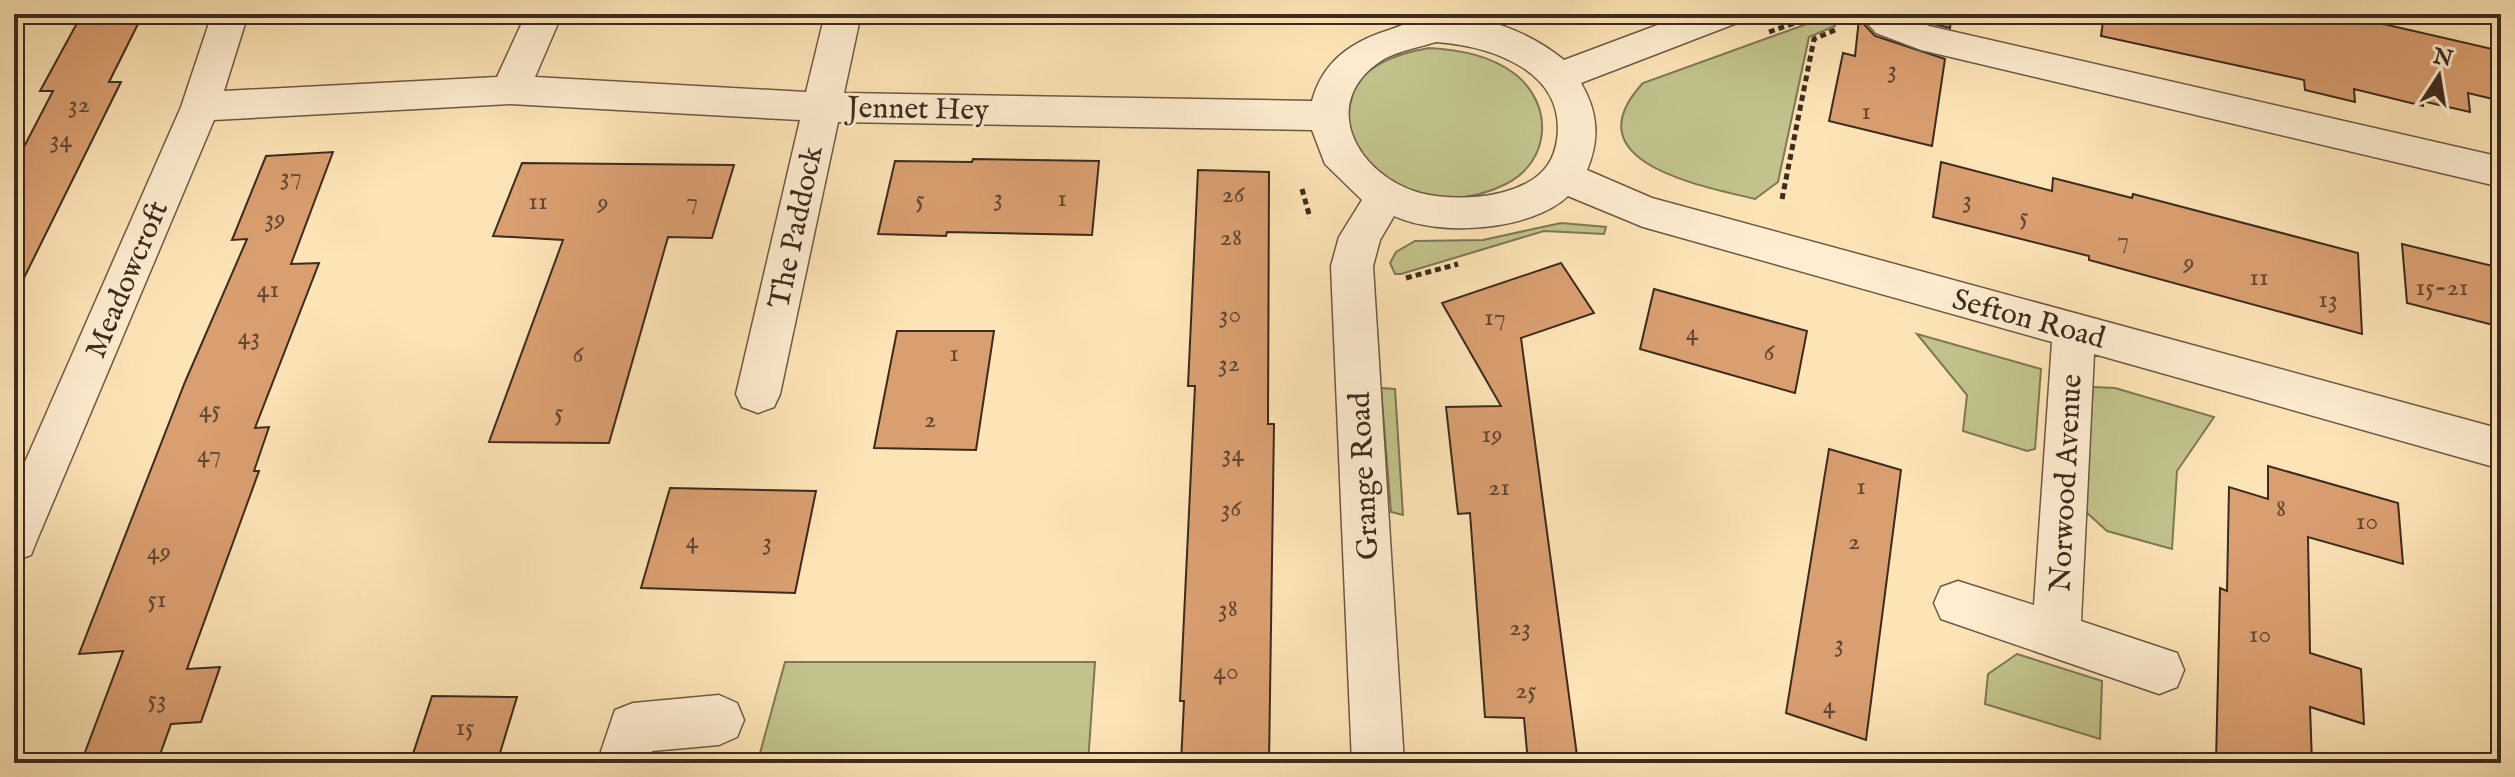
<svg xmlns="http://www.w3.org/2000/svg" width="2515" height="777" font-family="'IM FELL English',serif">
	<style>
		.green { fill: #c2c38c; stroke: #7f7755; stroke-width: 2 }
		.building { fill: #da9f71; stroke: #3c2b1e; stroke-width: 2 }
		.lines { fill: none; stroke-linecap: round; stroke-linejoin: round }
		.minor-casing { stroke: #6c5944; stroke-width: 3 }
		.path { stroke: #3c2b1e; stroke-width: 5; stroke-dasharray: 6 4; stroke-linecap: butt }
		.minor { fill: #feedd0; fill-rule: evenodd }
		.labels { text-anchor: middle; stroke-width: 6; stroke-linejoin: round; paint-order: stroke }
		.number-label { font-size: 26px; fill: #644833 }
		.street-label { font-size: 30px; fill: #3c2b1e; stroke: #feedd0 }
	</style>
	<rect width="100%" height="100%" fill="#fde4b6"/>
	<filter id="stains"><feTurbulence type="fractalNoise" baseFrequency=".0025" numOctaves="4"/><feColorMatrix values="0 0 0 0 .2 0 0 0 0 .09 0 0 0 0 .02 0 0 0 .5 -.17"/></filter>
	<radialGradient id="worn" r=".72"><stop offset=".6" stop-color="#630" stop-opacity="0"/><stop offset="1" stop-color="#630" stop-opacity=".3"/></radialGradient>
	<path class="green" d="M 1829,16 L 1835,26 L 1809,37 L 1778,182 L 1755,199 C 1703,186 1569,163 1643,83 Z
		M 1429,48 C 1460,50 1490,55 1515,74 C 1554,105 1551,161 1506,184 C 1383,246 1259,77 1429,48 Z
		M 1561,223 L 1606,227 L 1604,234 L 1544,231 L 1401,274 L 1395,274 L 1390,263 L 1396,252 L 1415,241 L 1483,240 Z
		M 1917,334 L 2041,369 L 2035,449 L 2027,451 L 1963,431 L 1967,395 Z
		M 2093,387 L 2115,388 L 2214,417 L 2177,471 L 2172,549 L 2107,531 L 2085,511 Z
		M 1381,388 L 1395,389 L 1403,515 L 1391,512 Z
		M 2017,654 L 2102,681 L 2100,739 L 1985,704 L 1988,674 Z
		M 785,662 L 1095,662 L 1088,763 L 701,763 L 706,759 L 760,753 Z"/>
	<path class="building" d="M 82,14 L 143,14 L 109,82 L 121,82 L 14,298 L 14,166 L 53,91 L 40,91 Z
		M 1909,14 L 1952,14 L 1950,28 L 1930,23 Z
		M 2104,14 L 2340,14 L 2501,51 L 2501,101 L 2468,93 L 2470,112 L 2422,101 L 2423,106 L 2354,89 L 2355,102 L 2305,90 L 2304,80 L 2101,36 Z
		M 1859,19 L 1875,36 L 1945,59 L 1932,146 L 1829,121 L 1843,53 L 1855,56 Z
		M 333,152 L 291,264 L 319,263 L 255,428 L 269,427 L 254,471 L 259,471 L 187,669 L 220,667 L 201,722 L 171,724 L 157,763 L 81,763 L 123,651 L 79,654 L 185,382 L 247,239 L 232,240 L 266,156 Z
		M 973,159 L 1099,161 L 1092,235 L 947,232 L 946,236 L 878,234 L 895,161 L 972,162 Z
		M 1941,162 L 2052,191 L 2053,178 L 2132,198 L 2133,194 L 2358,253 L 2362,334 L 2089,260 L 2089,256 L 1933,217 Z
		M 522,163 L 734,165 L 712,238 L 668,237 L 609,443 L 489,442 L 563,240 L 493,236 Z
		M 1198,170 L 1269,172 L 1268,424 L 1274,424 L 1269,763 L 1181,763 L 1184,701 L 1180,701 L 1195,386 L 1188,386 Z
		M 2402,244 L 2501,268 L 2501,327 L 2407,303 Z
		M 1561,263 L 1594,313 L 1521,338 L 1578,763 L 1528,763 L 1524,718 L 1485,717 L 1470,513 L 1458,514 L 1446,407 L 1501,406 L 1442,303 Z
		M 1654,289 L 1807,331 L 1795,393 L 1640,349 Z
		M 897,331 L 994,331 L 976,450 L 874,448 Z
		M 1829,449 L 1901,470 L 1866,740 L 1786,713 Z
		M 2268,466 L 2398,503 L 2403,564 L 2308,537 L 2310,653 L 2361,669 L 2364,724 L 2310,707 L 2312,763 L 2216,763 L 2220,588 L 2227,591 L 2229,487 L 2268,499 Z
		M 670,488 L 816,491 L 795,593 L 641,588 Z
		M 432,696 L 517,697 L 497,763 L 410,763 Z"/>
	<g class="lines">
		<defs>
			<path id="minor" d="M 212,14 L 248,14 L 224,91 L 497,77 L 526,14 L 562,14 L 535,77 L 806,92 L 825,14 L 861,14 L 844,93 L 1312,101 C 1323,61 1351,42 1389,30 C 1404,25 1421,17 1437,16 C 1481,13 1530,32 1564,60 L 1687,14 L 1742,14 L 1737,23 L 1581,83 C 1598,112 1600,139 1587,170 L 1652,198 L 2501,429 L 2501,469 L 2094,354 L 2081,621 L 2177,653 L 2184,670 L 2177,687 L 2159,694 L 1941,619 L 1934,603 L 1941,587 L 1958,581 L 2034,605 L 2052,342 L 1643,227 L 1568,196 C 1531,231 1439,237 1394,216 L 1380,240 L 1373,266 L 1404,763 L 1352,763 L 1331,266 L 1339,237 L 1362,200 L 1325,164 L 1312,130 L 838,122 L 780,394 L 774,407 L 758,413 L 742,407 L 736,394 L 800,120 L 510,104 L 214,120 L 37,540 L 31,555 L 14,561 L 14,487 L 181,107 ZM 1436,42 C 1490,46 1567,70 1557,140 C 1554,160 1545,173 1527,183 C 1497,199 1453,201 1420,193 C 1356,175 1316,101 1384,59 C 1398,51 1420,47 1436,42 Z
				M 1859,14 L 1901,14 L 1929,26 L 2501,157 L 2501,187 L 1921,50 L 1876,33 Z
				M 719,695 L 737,703 L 744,720 L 737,737 L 719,745 L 652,751 L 649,763 L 597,763 L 615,710 L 633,703 Z"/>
		</defs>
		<use href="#minor" class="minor-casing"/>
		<path class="path" d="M 1769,32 L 1820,14
			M 1302,189 L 1310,218
			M 1782,199 L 1814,39 L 1835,30
			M 1406,278 L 1458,264"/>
		<use href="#minor" class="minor"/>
	</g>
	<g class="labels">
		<g class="number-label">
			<text x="1892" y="77">3</text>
			<text x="79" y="112">32</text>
			<text x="1866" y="119">1</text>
			<text x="61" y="147">34</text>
			<text x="291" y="184">37</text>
			<text x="1233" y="202">26</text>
			<text x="998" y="205">3</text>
			<text x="1062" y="206">1</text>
			<text x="920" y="207">5</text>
			<text x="1967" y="207">3</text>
			<text x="538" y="209">11</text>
			<text x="692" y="209">7</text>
			<text x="603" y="210">9</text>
			<text x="2024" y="224">5</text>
			<text x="275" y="226">39</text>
			<text x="1231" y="245">28</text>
			<text x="2123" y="248">7</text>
			<text x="2189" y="270">9</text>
			<text x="2259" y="285">11</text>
			<text x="2442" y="295">15-21</text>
			<text x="268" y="297">41</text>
			<text x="2328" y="307">13</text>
			<text x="1230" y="322">30</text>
			<text x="1495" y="325">17</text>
			<text x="1692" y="340">4</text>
			<text x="249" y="344">43</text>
			<text x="1769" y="360">6</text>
			<text x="954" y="361">1</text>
			<text x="578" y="362">6</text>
			<text x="1229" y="371">32</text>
			<text x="210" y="417">45</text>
			<text x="559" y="420">5</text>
			<text x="930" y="427">2</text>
			<text x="1492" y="442">19</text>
			<text x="1233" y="461">34</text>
			<text x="209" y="462">47</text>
			<text x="1861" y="494">1</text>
			<text x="1499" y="495">21</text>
			<text x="1231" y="516">36</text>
			<text x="2281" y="516">8</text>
			<text x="2367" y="529">10</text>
			<text x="692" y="548">4</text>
			<text x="767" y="549">3</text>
			<text x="1854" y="549">2</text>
			<text x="159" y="559">49</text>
			<text x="157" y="607">51</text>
			<text x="1228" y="616">38</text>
			<text x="1520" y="635">23</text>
			<text x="2260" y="642">10</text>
			<text x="1839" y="651">3</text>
			<text x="1226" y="679">40</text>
			<text x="1526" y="698">25</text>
			<text x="157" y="707">53</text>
			<text x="1829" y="713">4</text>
			<text x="465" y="735">15</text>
		</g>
		<g class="street-label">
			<text transform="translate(918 108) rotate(1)" y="10">Jennet Hey</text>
			<text transform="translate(795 227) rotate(-78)" y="10">The Paddock</text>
			<text transform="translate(126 279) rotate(-67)" y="10">Meadowcroft</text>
			<text transform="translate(2029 318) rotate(15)" y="10">Sefton Road</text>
			<text transform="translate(1363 476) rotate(-93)" y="10">Grange Road</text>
			<text transform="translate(2065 483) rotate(-87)" y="10">Norwood Avenue</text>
		</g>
	</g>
	<rect width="2515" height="777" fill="none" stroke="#fde4b6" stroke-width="48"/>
	<rect x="16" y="16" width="2483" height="745" fill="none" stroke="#3c2b1e" stroke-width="4"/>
	<rect x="24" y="24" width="2467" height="729" fill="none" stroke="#3c2b1e" stroke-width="2"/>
	<g transform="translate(2439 76) rotate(12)" stroke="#feedd0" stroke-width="6" paint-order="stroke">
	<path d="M0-6L14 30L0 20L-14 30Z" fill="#3c2b1e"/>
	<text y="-12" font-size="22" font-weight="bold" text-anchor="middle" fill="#3c2b1e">N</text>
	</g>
	<rect width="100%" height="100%" filter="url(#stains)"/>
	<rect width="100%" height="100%" fill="url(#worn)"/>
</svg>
